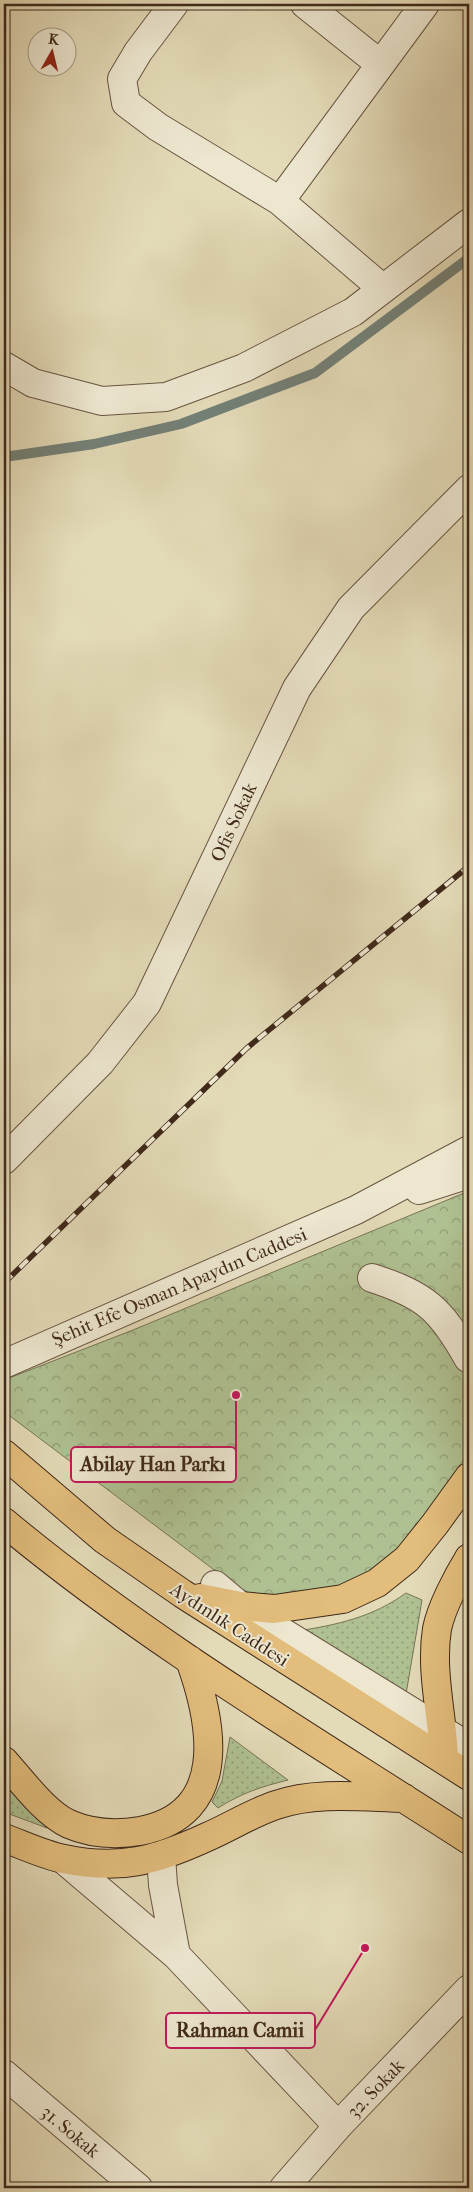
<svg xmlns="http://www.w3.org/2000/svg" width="473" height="2192" font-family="'IM FELL French Canon',serif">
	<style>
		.grass { fill: url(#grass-dots); stroke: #777556 }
		.forest { fill: url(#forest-crowns); stroke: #777556 }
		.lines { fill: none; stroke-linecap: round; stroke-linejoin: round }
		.stream { stroke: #738077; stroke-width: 10 }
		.pedestrian-casing { stroke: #685541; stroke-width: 30 }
		.minor-casing { stroke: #685541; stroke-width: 30 }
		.tertiary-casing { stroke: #685541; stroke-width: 30 }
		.primary-casing { stroke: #3f291a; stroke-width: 30 }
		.pedestrian { stroke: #ede7d0; stroke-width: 28 }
		.minor { stroke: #ede7d0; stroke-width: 28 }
		.tertiary { stroke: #ede7d0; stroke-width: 28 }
		.primary { stroke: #e2bd7c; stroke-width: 28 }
		.rail-casing { stroke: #3f291a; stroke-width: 5.5 }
		.rail { stroke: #ede7d0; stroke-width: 4; stroke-dasharray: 11; stroke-linecap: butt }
		.labels { text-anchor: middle; stroke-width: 4; stroke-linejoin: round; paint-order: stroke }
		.street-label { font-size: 19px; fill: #3f291a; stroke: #ede7d0 }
		.leader { fill: none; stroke: #c2185b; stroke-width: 2 }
		.callout-dot { fill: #c2185b; stroke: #ede7d0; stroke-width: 2 }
		.callout { fill: #ede7d0; stroke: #c2185b; stroke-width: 2 }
		.callout-label { font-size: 20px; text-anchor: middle; font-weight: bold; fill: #3f291a }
	</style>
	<defs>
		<pattern id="grass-dots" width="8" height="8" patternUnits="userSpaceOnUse" patternTransform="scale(1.25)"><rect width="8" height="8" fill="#afc192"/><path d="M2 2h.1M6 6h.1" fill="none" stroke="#909d76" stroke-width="1.8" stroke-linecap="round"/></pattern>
		<pattern id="forest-crowns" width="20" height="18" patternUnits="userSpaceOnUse" patternTransform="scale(1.25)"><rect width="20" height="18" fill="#afc192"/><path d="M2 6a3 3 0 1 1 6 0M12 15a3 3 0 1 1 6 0" fill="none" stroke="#909d76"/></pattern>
	</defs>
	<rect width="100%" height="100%" fill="#e3dab7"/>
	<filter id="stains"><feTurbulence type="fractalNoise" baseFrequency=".004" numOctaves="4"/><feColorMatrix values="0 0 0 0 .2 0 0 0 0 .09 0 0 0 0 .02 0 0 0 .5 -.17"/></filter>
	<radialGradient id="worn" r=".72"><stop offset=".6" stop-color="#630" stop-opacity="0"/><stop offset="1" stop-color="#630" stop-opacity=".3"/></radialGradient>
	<path class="grass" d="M 406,1593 L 422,1600 L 405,1700 L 297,1631 C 337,1625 373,1617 406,1593 Z
		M 230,1737 L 288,1780 C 260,1787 242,1793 218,1808 L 212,1802 L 222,1781 Z
		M 4,1784 L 47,1828 L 4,1812 Z"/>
	<path class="forest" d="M 469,1191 L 469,1452 L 391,1563 L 329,1594 L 250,1597 L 10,1416 L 4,1408 L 4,1380 L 133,1330 Z"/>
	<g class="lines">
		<path class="stream" d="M 4,457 L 94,444 L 181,424 L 315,373 L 469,258"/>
		<defs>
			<path id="pedestrian" d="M 372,1278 C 425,1295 441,1309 468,1358
				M 215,1585 L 240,1606 L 469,1747"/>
			<path id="minor" d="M 174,4 L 138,52 L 122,79 L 126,103 L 158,127 L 280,201 L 383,289
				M 305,4 L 380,64
				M 280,201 L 425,4
				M 4,366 L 33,383 L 102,401 L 166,397 L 244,368 L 353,312 L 469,223
				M 4,1160 L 100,1063 L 147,1003 L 297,688 L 351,608 L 469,489
				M 161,1856 L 163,1885 L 176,1955
				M 63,1859 L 176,1955 L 338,2126
				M 4,2074 L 138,2188
				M 284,2188 L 338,2126 L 469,1989"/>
			<path id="tertiary" d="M 419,1190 L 469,1174
				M 4,1364 L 356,1210 L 469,1150"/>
			<path id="primary" d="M 4,1454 L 105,1540 L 183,1594 L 469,1776
				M 4,1522 C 148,1642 311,1738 469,1840
				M 200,1598 L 240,1606 L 274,1609 L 343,1599 L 377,1583 L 407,1559 L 435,1524 L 469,1477
				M 444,1760 C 443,1717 430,1672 437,1629 C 441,1608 458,1576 469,1558
				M 4,1761 C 22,1781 45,1813 69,1824 C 92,1834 116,1835 140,1831 C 230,1814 213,1724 190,1660
				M 4,1838 C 23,1845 44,1855 64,1859 C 120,1871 157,1860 207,1837 C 230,1827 252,1813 276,1805 C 316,1791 363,1797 404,1798"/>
		</defs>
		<use href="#pedestrian" class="pedestrian-casing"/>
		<use href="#minor" class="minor-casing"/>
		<use href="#tertiary" class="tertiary-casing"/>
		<use href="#primary" class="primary-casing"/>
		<use href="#pedestrian" class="pedestrian"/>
		<use href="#minor" class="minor"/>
		<use href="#tertiary" class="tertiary"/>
		<use href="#primary" class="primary"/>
		<defs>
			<path id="rail" d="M 4,1283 L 247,1048 L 469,866"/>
		</defs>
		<use href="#rail" class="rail-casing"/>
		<use href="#rail" class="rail"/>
	</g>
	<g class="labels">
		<g class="street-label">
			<text transform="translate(233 822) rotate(-65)" y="7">Ofis Sokak</text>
			<text transform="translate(179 1286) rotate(-23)" y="7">Şehit Efe Osman Apaydın Caddesi</text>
			<text transform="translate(230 1624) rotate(33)" y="7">Aydınlık Caddesi</text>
			<text transform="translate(375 2088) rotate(-46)" y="7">32. Sokak</text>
			<text transform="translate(71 2131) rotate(40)" y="7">31. Sokak</text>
		</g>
	</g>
	<path class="leader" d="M236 1395L236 1464M365 1948L315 2030"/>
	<g class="callout-dot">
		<circle cx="236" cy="1395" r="5"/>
		<circle cx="365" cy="1948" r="5"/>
	</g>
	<g class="callout">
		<rect x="71" y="1447" width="165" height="35" rx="5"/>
		<rect x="166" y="2013" width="149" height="35" rx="5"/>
	</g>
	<g class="callout-label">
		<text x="153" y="1471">Abilay Han Parkı</text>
		<text x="240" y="2037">Rahman Camii</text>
	</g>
	<rect width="473" height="2192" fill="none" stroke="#e3dab7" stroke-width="20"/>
	<rect x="5" y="5" width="463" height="2182" fill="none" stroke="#3f291a" stroke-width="2.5"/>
	<rect x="10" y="10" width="453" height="2172" fill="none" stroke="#3f291a"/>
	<g transform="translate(52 52) rotate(8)"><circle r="24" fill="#ede7d0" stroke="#a79b87"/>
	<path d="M0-4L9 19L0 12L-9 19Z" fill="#8f2418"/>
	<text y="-8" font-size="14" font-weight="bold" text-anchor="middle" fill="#3f291a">K</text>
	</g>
	<rect width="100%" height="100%" filter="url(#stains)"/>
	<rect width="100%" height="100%" fill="url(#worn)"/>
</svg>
